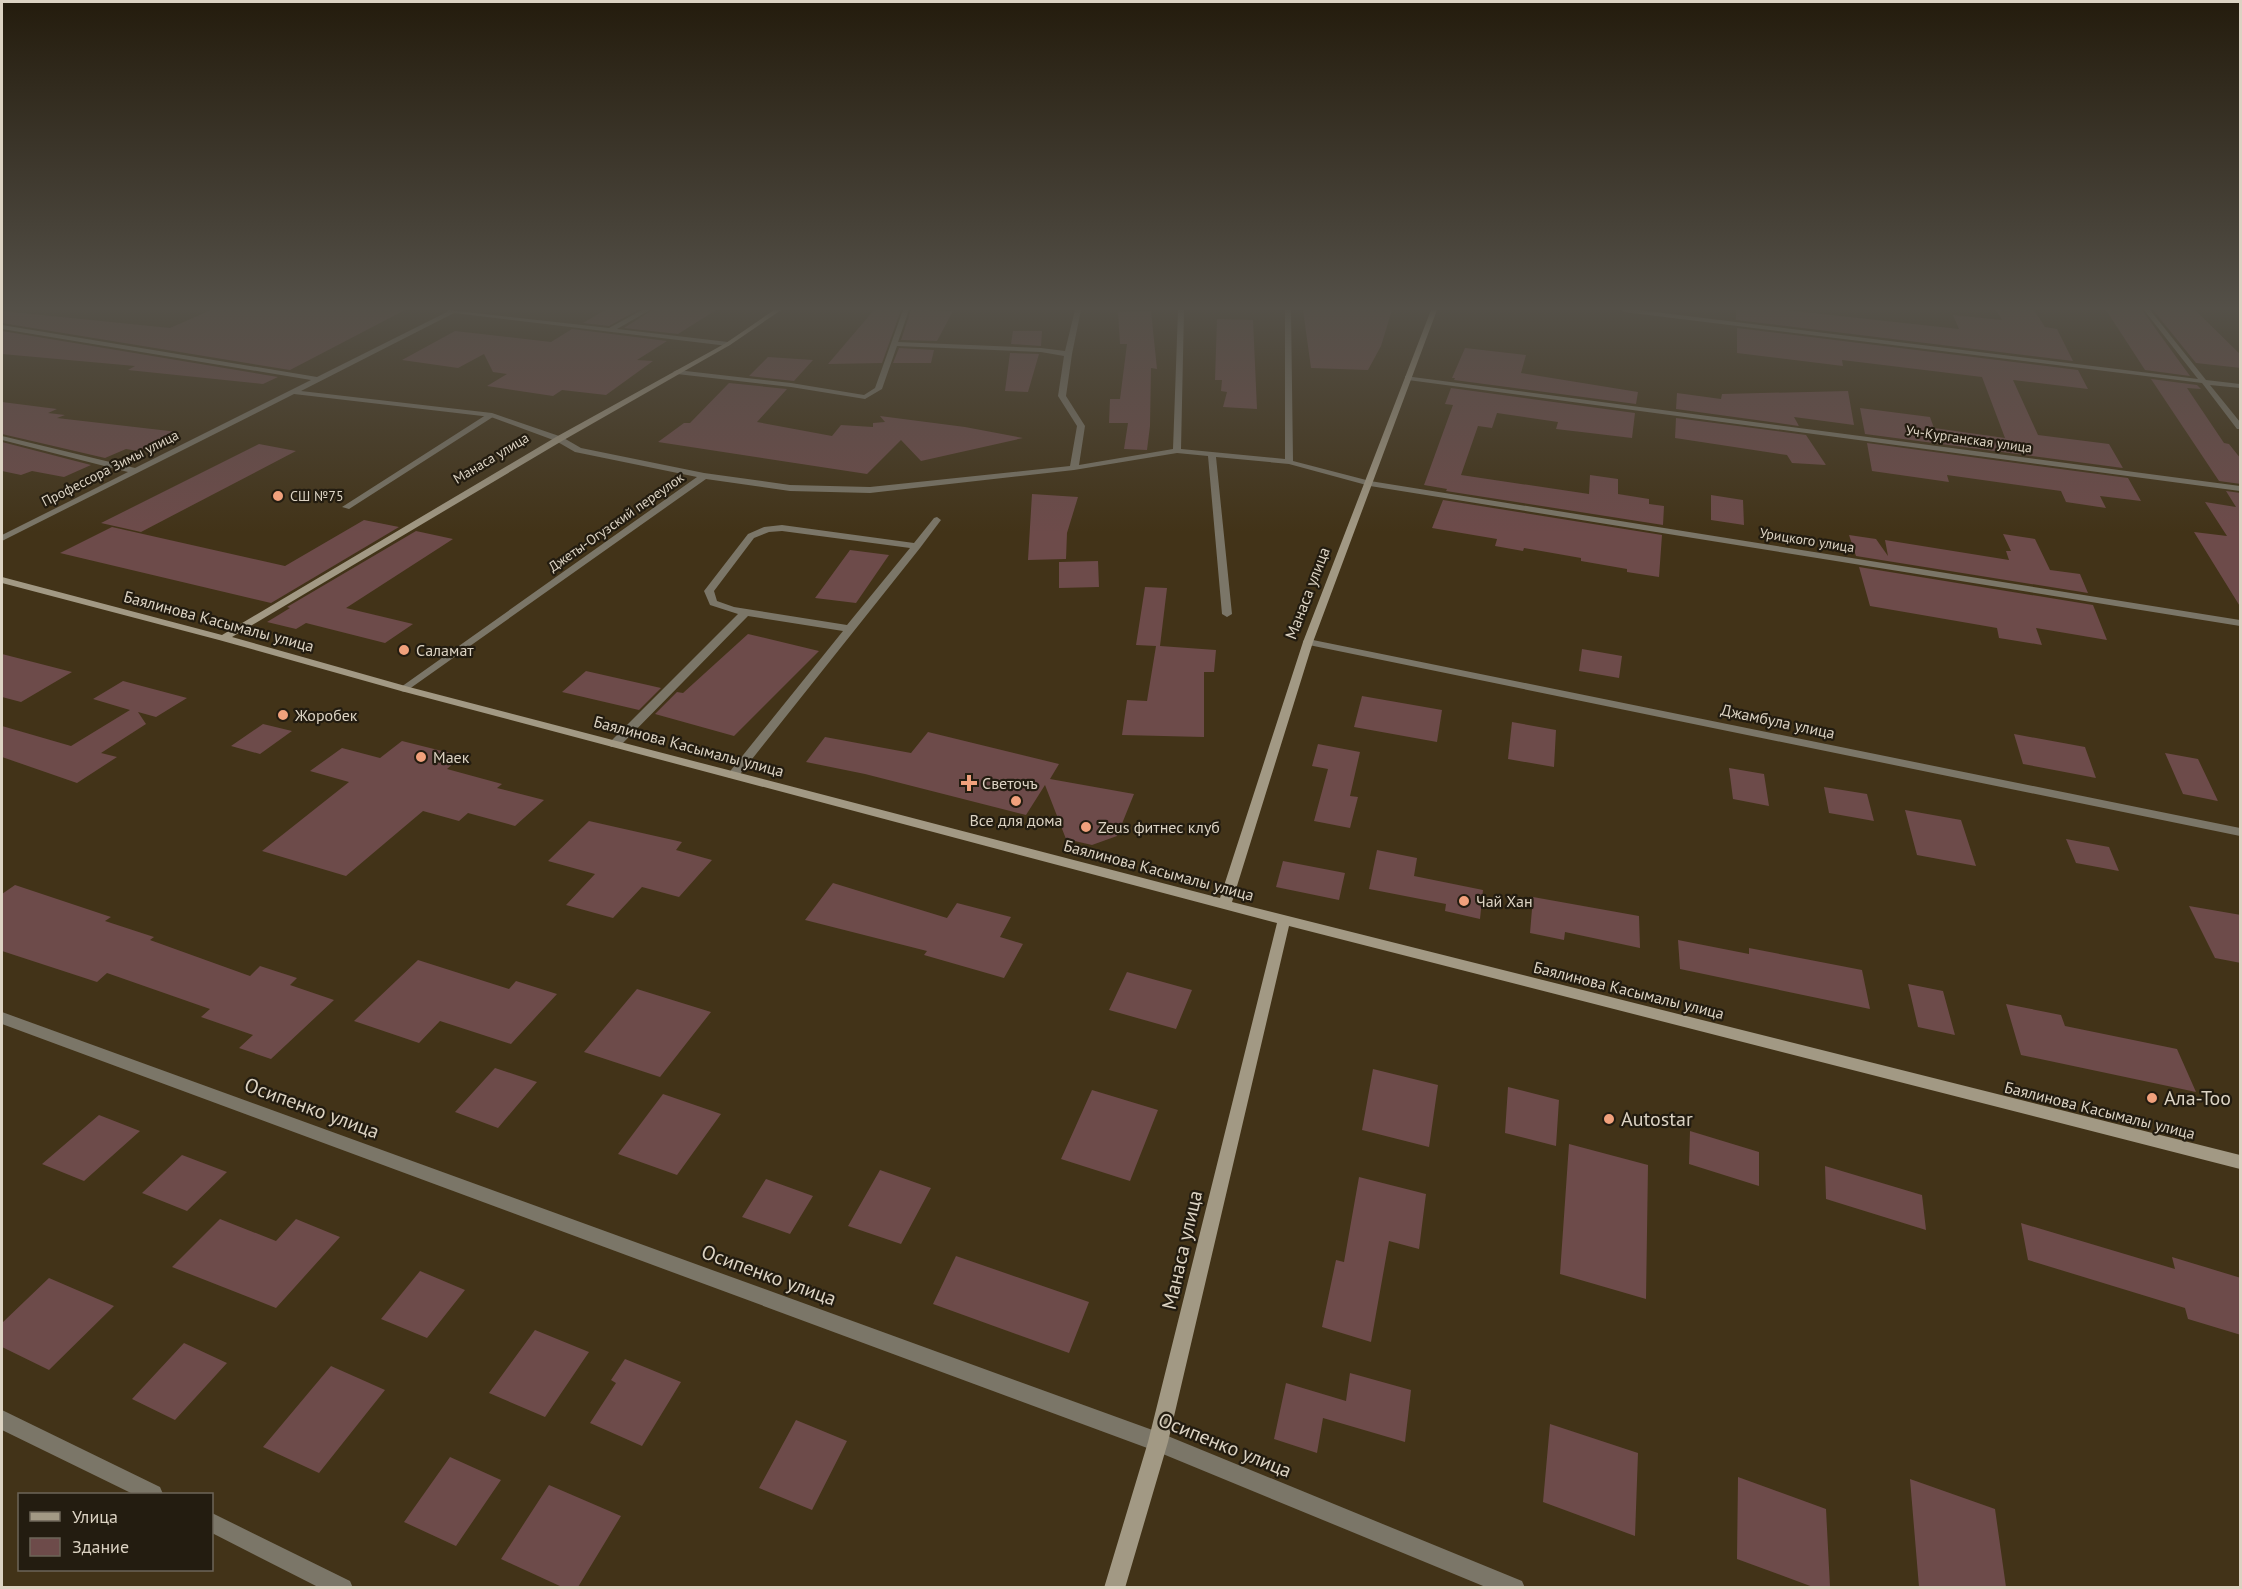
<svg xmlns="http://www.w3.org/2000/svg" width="2242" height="1589" font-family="'PT Sans',sans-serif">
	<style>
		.building { fill: #6d4b4a }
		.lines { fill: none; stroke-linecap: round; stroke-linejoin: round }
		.lane { fill: #7b7668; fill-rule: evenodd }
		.street { fill: #7b7668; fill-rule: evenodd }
		.secondary { fill: #a29984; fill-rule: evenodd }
		.poi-dot { fill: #f1a17c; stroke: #231c10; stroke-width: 2 }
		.labels { text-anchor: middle; stroke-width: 4.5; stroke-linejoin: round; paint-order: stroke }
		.far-street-label { font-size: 14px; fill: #dcd3c3; stroke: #231c10 }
		.far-poi-label { font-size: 14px; fill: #dcd3c3; stroke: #231c10; text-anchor: start }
		.street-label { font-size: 16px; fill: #dcd3c3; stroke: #231c10 }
		.poi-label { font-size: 16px; fill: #dcd3c3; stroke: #231c10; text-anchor: start }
		.near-poi-label { font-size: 20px; fill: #dcd3c3; stroke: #231c10; text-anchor: start }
		.near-street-label { font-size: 20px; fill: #dcd3c3; stroke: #231c10 }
	</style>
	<rect width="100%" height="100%" fill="#423318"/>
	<path class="building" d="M 211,310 L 405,310 L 290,370 L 2,323 L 2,311 L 170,328 Z
		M 605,310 L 638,310 L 609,326 L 583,323 Z
		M 652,310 L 716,310 L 678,334 L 624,328 Z
		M 874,310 L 901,310 L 882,363 L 828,364 Z
		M 911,310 L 928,310 L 953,311 L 937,341 L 901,340 Z
		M 1303,310 L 1392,310 L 1381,346 L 1368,370 L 1311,368 Z
		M 1736,310 L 1785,310 L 1959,329 L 1953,315 L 2002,320 L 1996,310 L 2034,310 L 2045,327 L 2057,329 L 2073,361 L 1736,320 Z
		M 2106,310 L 2142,310 L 2190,376 L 2145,370 Z
		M 2153,310 L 2195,310 L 2241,355 L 2241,368 L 2196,363 Z
		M 1151,311 L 1157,369 L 1151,368 L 1150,426 L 1147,450 L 1124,449 L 1128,423 L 1109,423 L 1110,399 L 1120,399 L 1127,344 L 1120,344 L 1118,312 Z
		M 1217,319 L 1253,320 L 1257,409 L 1223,407 L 1227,392 L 1221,391 L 1222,380 L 1215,380 Z
		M 1737,328 L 2078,370 L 2088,389 L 2013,380 L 2038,435 L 2109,444 L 2123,468 L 1865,434 L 1860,408 L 1930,417 L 1934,428 L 2005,438 L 1982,377 L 1842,360 L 1843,366 L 1737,353 Z
		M 572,329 L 667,341 L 637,360 L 653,361 L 606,395 L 562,390 L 553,396 L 487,386 L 507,374 L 493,372 L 484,354 L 458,368 L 402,360 L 455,331 L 551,342 Z
		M 2,331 L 278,377 L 263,384 L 128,370 L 135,366 L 2,354 Z
		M 1013,331 L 1042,331 L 1041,346 L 1011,344 Z
		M 899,348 L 934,350 L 931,363 L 893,363 Z
		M 1465,348 L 1526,355 L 1521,373 L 1638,392 L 1636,404 L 1454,380 L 1455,378 L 1452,378 Z
		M 1010,353 L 1039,354 L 1028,392 L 1005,391 Z
		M 768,357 L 813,360 L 794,381 L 749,376 Z
		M 2151,379 L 2197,385 L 2201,389 L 2187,388 L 2224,443 L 2229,444 L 2241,459 L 2241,484 L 2219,481 Z
		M 729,383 L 787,389 L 757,422 L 832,436 L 841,425 L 873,427 L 873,423 L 885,422 L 880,416 L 965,427 L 1023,438 L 921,461 L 901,440 L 867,474 L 658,442 L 684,423 L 690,423 Z
		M 1451,388 L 1635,413 L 1632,438 L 1556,429 L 1558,422 L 1497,413 L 1492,428 L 1478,426 L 1461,475 L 1589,494 L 1590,475 L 1618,479 L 1618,494 L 1649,499 L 1649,504 L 1664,506 L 1663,525 L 1446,491 L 1447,489 L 1424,485 L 1453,405 L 1445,404 Z
		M 1848,391 L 1854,425 L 1794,417 L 1799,426 L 1676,409 L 1677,393 L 1721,399 L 1722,394 Z
		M 2,402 L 57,409 L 48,413 L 65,415 L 57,418 L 178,432 L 138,451 L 126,449 L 105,458 L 2,434 Z
		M 1676,418 L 1806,435 L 1826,465 L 1792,463 L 1787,455 L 1675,438 Z
		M 2,442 L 91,465 L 64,477 L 32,471 L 21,475 L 2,471 Z
		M 1867,443 L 2128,478 L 2141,501 L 2100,496 L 2106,508 L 2066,502 L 2061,491 L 1947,475 L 1949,482 L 1872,471 Z
		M 259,444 L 296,451 L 141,532 L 101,523 Z
		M 2226,491 L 2241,493 L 2241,608 L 2194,532 L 2227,536 L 2205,502 L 2236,507 Z
		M 1032,494 L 1078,497 L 1067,533 L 1066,559 L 1028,560 Z
		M 1711,495 L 1743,500 L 1744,525 L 1711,520 Z
		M 1443,500 L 1662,535 L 1659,577 L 1627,572 L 1627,569 L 1581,561 L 1581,558 L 1524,548 L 1523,551 L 1495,546 L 1497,539 L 1432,528 Z
		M 364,520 L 399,527 L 271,603 L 60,553 L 112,527 L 285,566 Z
		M 416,531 L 453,539 L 346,608 L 413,624 L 385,643 L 306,623 L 296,629 L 267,622 L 290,608 L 287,607 Z
		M 2003,534 L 2035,539 L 2050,570 L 2080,574 L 2088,593 L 1856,556 L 1849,535 L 1876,539 L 1888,556 L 1885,540 L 2009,560 L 2006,551 L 2011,551 Z
		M 850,550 L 889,555 L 856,603 L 815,598 Z
		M 1098,561 L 1099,587 L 1059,588 L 1059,562 Z
		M 1859,567 L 2093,605 L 2107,640 L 2036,628 L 2042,645 L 1999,638 L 1997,628 L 1870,606 Z
		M 1145,587 L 1167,588 L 1160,646 L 1216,650 L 1214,672 L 1204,672 L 1204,737 L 1122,735 L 1127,700 L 1147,701 L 1156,646 L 1136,645 Z
		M 748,634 L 819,651 L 734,736 L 655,714 L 677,692 L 683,693 Z
		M 1582,649 L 1622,656 L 1619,678 L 1579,671 Z
		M 2,654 L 72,672 L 21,702 L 2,697 Z
		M 586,671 L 661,688 L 639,710 L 562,692 Z
		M 123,681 L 187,698 L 156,717 L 138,712 L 146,724 L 101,753 L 117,757 L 77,783 L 2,757 L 2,726 L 71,746 L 130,710 L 93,699 Z
		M 1362,696 L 1442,710 L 1437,742 L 1354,727 Z
		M 1512,722 L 1556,730 L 1554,767 L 1508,759 Z
		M 263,724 L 292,731 L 260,754 L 231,746 Z
		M 928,732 L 1059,764 L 1050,779 L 1134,794 L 1117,836 L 1092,845 L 1066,839 L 1045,785 L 1026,815 L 865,774 L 806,762 L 825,737 L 911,753 Z
		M 2014,734 L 2085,747 L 2096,778 L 2023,764 Z
		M 402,741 L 462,756 L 447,769 L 502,784 L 497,788 L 544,800 L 515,826 L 468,813 L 459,821 L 423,811 L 346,876 L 262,851 L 349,782 L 310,771 L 342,748 L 380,758 Z
		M 1318,744 L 1360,752 L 1350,796 L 1358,797 L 1350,828 L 1314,821 L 1328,769 L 1312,766 Z
		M 2165,753 L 2198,759 L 2218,801 L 2183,794 Z
		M 1729,768 L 1764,774 L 1769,806 L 1733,799 Z
		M 1824,787 L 1867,794 L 1874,821 L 1829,813 Z
		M 1905,810 L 1961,820 L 1976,866 L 1917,855 Z
		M 589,821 L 682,842 L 676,850 L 712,860 L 679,897 L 642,887 L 613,918 L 566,905 L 595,874 L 548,861 Z
		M 2066,839 L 2109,847 L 2119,871 L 2076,863 Z
		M 1377,850 L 1417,858 L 1414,876 L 1483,890 L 1480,919 L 1445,911 L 1446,904 L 1369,889 Z
		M 1283,861 L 1345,873 L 1339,900 L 1276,887 Z
		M 833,883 L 947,918 L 957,903 L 1011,917 L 1000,937 L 1023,944 L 1004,978 L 924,955 L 927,951 L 805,920 Z
		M 15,885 L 111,917 L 105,921 L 154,937 L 150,940 L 250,976 L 260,966 L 297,978 L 290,985 L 334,1000 L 271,1059 L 239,1048 L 253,1035 L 201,1017 L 210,1009 L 107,973 L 97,982 L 2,951 L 2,894 Z
		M 1533,897 L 1639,916 L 1640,948 L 1565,932 L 1564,940 L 1530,933 Z
		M 2189,906 L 2241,915 L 2241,963 L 2215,958 Z
		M 1678,940 L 1749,954 L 1749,948 L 1862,970 L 1870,1009 L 1680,969 Z
		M 418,960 L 509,989 L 516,981 L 557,994 L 511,1044 L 440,1021 L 419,1043 L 354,1021 Z
		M 1127,972 L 1192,990 L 1176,1029 L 1109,1010 Z
		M 1908,984 L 1943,991 L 1955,1035 L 1918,1027 Z
		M 637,989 L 711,1012 L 660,1077 L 584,1052 Z
		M 2006,1004 L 2061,1015 L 2065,1026 L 2177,1049 L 2196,1092 L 2021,1055 Z
		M 495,1068 L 537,1082 L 498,1128 L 455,1112 Z
		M 1373,1069 L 1438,1085 L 1429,1147 L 1362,1130 Z
		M 1508,1087 L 1559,1100 L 1556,1146 L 1505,1133 Z
		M 1092,1090 L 1158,1110 L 1130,1181 L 1061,1159 Z
		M 663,1094 L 721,1114 L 677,1175 L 618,1154 Z
		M 99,1115 L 140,1131 L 84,1181 L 42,1164 Z
		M 1690,1131 L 1759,1152 L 1759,1186 L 1689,1164 Z
		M 1569,1144 L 1648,1165 L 1646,1299 L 1560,1274 Z
		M 182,1155 L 227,1172 L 187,1211 L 142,1193 Z
		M 1825,1166 L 1922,1195 L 1926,1230 L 1826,1199 Z
		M 880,1170 L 931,1188 L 901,1244 L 848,1226 Z
		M 1359,1177 L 1426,1194 L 1419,1249 L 1389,1241 L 1371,1342 L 1322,1327 L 1336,1260 L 1344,1262 Z
		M 766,1179 L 813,1196 L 790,1234 L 742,1217 Z
		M 220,1219 L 276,1241 L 296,1219 L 340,1237 L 276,1308 L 172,1267 Z
		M 2021,1223 L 2175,1269 L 2172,1257 L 2241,1278 L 2241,1335 L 2188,1319 L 2185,1308 L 2028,1260 Z
		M 956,1256 L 1089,1302 L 1069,1353 L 933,1304 Z
		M 420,1271 L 465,1290 L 427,1338 L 381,1319 Z
		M 49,1278 L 114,1306 L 49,1370 L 2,1347 L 2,1323 Z
		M 535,1330 L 589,1352 L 545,1417 L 489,1393 Z
		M 184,1343 L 227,1363 L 175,1420 L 132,1399 Z
		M 625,1359 L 681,1382 L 642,1446 L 590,1423 L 616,1383 L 611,1380 Z
		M 331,1366 L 385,1390 L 319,1473 L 263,1447 Z
		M 1350,1373 L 1411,1390 L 1405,1442 L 1323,1418 L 1317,1453 L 1274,1439 L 1286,1383 L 1346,1401 Z
		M 796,1420 L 847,1441 L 812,1510 L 759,1488 Z
		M 1550,1424 L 1638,1453 L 1635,1536 L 1543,1502 Z
		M 450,1457 L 501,1480 L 456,1546 L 404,1522 Z
		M 1738,1477 L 1826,1509 L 1830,1587 L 1813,1587 L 1737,1559 Z
		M 1910,1479 L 1995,1509 L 2006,1587 L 1919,1587 Z
		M 549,1485 L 621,1516 L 578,1587 L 562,1587 L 501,1559 Z"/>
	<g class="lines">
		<path class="lane" d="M 489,413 L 496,415 L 349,509 L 342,507 Z
			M 937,517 L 941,520 L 920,548 L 737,778 L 729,778 L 727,775 L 843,631 L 748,616 L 619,747 L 611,747 L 609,744 L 611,741 L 738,614 L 710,605 L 704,591 L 748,534 L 764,527 L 782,525 L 914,543 L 934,518 ZM 782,531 L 910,548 L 847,625 L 734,607 L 717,601 L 714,591 L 754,538 L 769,532 Z"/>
		<path class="street" d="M 448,310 L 609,328 L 642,310 L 650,310 L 617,329 L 728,342 L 731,344 L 728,346 L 454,313 L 301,391 L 492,413 L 562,437 L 581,448 L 704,473 L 790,485 L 870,487 L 1070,466 L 1077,426 L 1058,396 L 1064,356 L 1041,352 L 897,346 L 882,389 L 865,399 L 791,387 L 677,374 L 673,372 L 677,370 L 791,383 L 864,395 L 875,388 L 903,310 L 909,310 L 898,342 L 1041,348 L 1065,351 L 1075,310 L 1081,310 L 1072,354 L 1066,396 L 1085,426 L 1079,465 L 1173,449 L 1178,310 L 1184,310 L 1181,449 L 1285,459 L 1285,310 L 1291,310 L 1293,461 L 1370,481 L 2240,620 L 2240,626 L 1370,486 L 1289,464 L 1216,457 L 1232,614 L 1227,617 L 1222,614 L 1208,456 L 1177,453 L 1074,470 L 870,493 L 790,491 L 706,479 L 405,692 L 401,691 L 400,689 L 401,687 L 697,477 L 575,452 L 556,441 L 491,417 L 294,394 L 2,541 L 2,535 L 128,472 L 2,440 L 2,436 L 135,468 L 311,380 L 2,329 L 2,325 L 317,377 L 447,312 Z
			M 1621,310 L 1639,310 L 2198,379 L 2144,310 L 2150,310 L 2206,380 L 2240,384 L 2240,388 L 2210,385 L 2240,422 L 2240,429 L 2237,429 L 2202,383 L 1624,312 Z
			M 1405,376 L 2240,486 L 2240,491 L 1408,380 L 1405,380 Z
			M 1308,639 L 2240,828 L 2240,836 L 1304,644 L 1303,642 L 1304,640 Z
			M 2,1012 L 1158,1432 L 1522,1581 L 1525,1588 L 1488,1588 L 1158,1452 L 2,1024 Z
			M 2,1410 L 160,1487 L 163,1494 L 133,1494 L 2,1430 Z
			M 212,1513 L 350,1581 L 353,1588 L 320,1588 L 212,1533 Z"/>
		<path class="secondary" d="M 774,310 L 781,310 L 730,345 L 562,441 L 232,637 L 409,687 L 1220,898 L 1303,642 L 1431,310 L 1437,310 L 1313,642 L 1232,902 L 2240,1155 L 2240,1169 L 1289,926 L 1168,1442 L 1125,1588 L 1104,1588 L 1148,1442 L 1277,923 L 401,691 L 219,640 L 2,583 L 2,577 L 222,635 L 556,437 L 726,343 Z"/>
	</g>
	<linearGradient id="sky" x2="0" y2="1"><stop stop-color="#241c0d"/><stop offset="0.58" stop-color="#545048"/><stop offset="1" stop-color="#545048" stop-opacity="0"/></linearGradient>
	<rect width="2242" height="532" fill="url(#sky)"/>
	<g class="poi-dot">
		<circle cx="278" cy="496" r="6"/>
		<circle cx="404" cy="650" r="6"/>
		<circle cx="283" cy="715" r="6"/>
		<circle cx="421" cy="757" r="6"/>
		<path d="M966 774h6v6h6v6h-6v6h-6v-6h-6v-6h6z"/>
		<circle cx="1016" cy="801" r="6"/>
		<circle cx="1086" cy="827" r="6"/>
		<circle cx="1464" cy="901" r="6"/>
		<circle cx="2152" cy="1098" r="6"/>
		<circle cx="1609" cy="1119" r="6"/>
	</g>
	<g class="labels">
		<g class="far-street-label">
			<text transform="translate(1969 439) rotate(8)" y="5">Уч-Курганская улица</text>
			<text transform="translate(491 458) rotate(-31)" y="5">Манаса улица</text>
			<text transform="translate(110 468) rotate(-27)" y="5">Профессора Зимы улица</text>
			<text transform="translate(616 522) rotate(-35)" y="5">Джеты-Огузский переулок</text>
			<text transform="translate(1807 540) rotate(9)" y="5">Урицкого улица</text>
		</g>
		<g class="far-poi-label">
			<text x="290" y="501">СШ №75</text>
		</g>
		<g class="street-label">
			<text transform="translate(1307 593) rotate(-69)" y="6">Манаса улица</text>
			<text transform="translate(219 621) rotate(15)" y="6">Баялинова Касымалы улица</text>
			<text transform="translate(1778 721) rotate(12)" y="6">Джамбула улица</text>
			<text transform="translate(689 746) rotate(15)" y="6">Баялинова Касымалы улица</text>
			<text transform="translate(1159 870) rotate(15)" y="6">Баялинова Касымалы улица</text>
			<text transform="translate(1629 990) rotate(14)" y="6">Баялинова Касымалы улица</text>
			<text transform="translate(2100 1110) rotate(14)" y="6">Баялинова Касымалы улица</text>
		</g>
		<g class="poi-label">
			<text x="416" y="656">Саламат</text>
			<text x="295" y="721">Жоробек</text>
			<text x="433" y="763">Маек</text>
			<text x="982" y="789">Светочъ</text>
			<text x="1016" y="826" text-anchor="middle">Все для дома</text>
			<text x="1098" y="833">Zeus фитнес клуб</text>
			<text x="1476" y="907">Чай Хан</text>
		</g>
		<g class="near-poi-label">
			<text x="2164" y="1105">Ала-Тоо</text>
			<text x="1621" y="1126">Autostar</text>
		</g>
		<g class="near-street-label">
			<text transform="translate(312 1108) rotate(20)" y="7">Осипенко улица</text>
			<text transform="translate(1182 1250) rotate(-77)" y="7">Манаса улица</text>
			<text transform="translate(769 1275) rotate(20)" y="7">Осипенко улица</text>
			<text transform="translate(1225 1445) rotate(22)" y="7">Осипенко улица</text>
		</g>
	</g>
	<rect width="2242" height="1589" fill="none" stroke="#dcd3c3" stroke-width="6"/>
	<rect x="18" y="1493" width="195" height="78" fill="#231c10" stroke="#6d6558" stroke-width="1.5"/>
	<rect x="30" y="1512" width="30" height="9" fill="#a29984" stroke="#6d6558" stroke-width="1.5"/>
	<text x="72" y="1523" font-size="18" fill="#dcd3c3">Улица</text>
	<rect x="30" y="1538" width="30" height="18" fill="#6d4b4a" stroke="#6d6558" stroke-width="1.5"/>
	<text x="72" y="1553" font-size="18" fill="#dcd3c3">Здание</text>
</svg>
